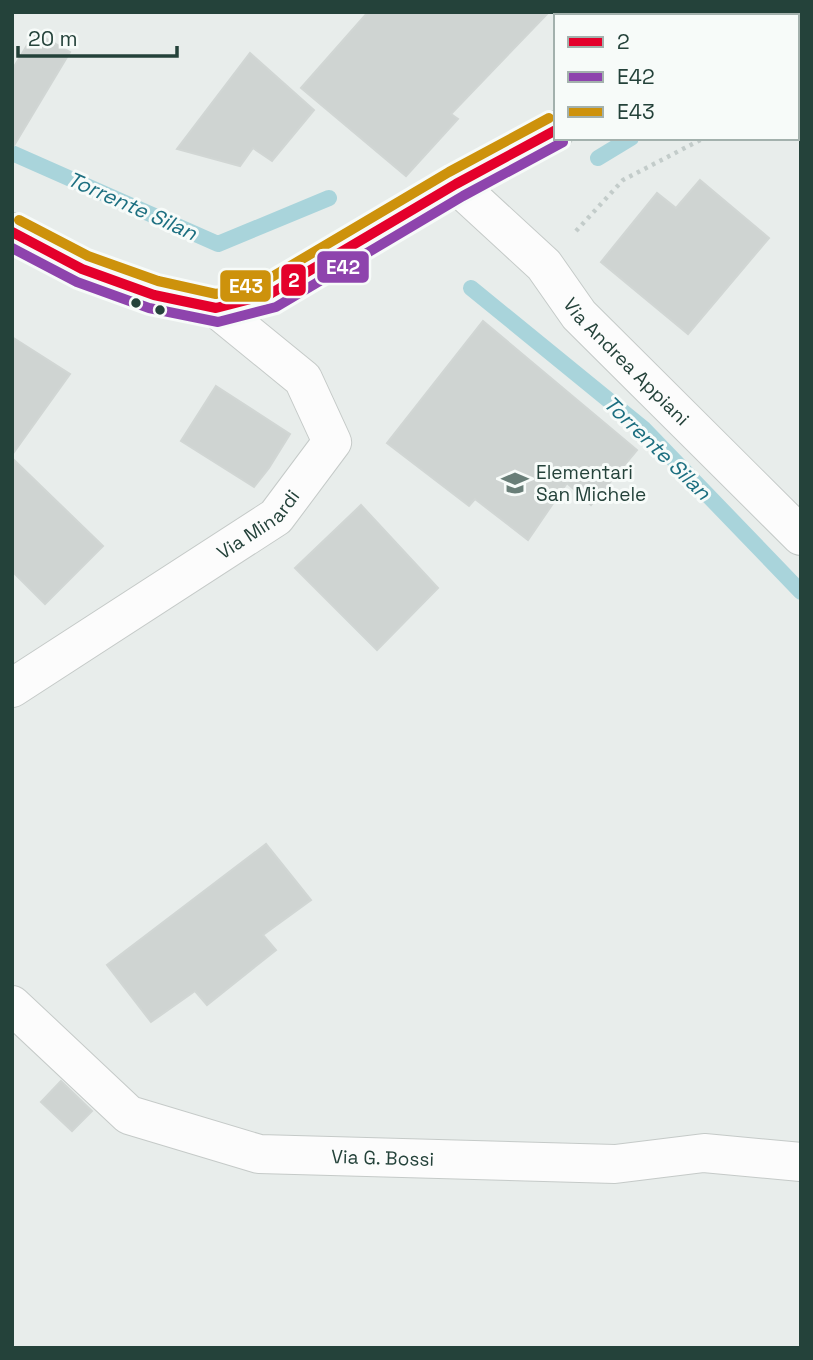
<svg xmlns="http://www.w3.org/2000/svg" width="813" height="1360" font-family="'Space Grotesk',sans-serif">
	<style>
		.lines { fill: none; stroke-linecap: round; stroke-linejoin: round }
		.stream { stroke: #a9d4db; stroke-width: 16 }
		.building { fill: #cfd4d2; stroke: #d1d6d4; stroke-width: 2 }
		.minor-casing { stroke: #c5cac8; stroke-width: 40 }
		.secondary-casing { stroke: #c3cbc8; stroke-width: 40 }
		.path { stroke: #c3ccca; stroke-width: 4.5; stroke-dasharray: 3.5 5; stroke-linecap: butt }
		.minor { stroke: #fcfcfc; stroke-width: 38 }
		.secondary { stroke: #fcfcfc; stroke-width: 38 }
		.bus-1-casing { stroke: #f7fbf9; stroke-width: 16 }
		.bus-2-casing { stroke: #f7fbf9; stroke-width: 16 }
		.bus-3-casing { stroke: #f7fbf9; stroke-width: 16 }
		.bus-1 { stroke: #e4002b; stroke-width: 10 }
		.bus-2 { stroke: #8e44ad; stroke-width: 10 }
		.bus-3 { stroke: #cd920c; stroke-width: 10 }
		.bus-dot { fill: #24423a; stroke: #f7fbf9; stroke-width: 2.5 }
		.labels { text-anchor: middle; stroke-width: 6; stroke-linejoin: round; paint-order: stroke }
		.street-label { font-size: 19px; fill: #24423a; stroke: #f7fbf9 }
		.poi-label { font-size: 19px; fill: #24423a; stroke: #f7fbf9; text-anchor: start }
		.water-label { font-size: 21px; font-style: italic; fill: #1c6f80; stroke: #f7fbf9 }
		.line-badge { stroke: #f7fbf9; stroke-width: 2.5 }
		.badge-label { font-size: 19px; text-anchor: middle; font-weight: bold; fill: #fff }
	</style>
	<rect width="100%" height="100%" fill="#e8edeb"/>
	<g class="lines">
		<path class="stream" d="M 797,62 L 801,61
			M 12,153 L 218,244 L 329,198
			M 598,158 L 631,138
			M 471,288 L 644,429 L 801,592"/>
	</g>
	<path class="building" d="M 368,12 L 549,12 L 451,114 L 458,119 L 406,176 L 301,88 Z
		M 35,32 L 70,52 L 12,149 L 12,70 Z
		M 250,53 L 314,110 L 272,161 L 253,148 L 240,166 L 177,149 Z
		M 700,180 L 769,238 L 688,334 L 601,262 L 657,193 L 676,208 Z
		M 483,321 L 637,450 L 591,505 L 567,483 L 528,540 L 475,499 L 469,506 L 387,443 Z
		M 12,337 L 70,374 L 12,455 Z
		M 216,386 L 290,434 L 269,468 L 254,487 L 181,441 Z
		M 12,458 L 103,546 L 45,604 L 12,571 Z
		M 361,505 L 438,588 L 377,650 L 295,568 Z
		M 266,844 L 311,900 L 263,935 L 276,950 L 207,1005 L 195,991 L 151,1022 L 107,965 Z
		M 61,1081 L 92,1111 L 72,1131 L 41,1102 Z"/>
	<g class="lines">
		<defs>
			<g id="minor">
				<path d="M 737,12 L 741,16"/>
				<path id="s1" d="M 456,184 L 544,265 L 579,315 L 801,536"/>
				<path id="s2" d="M 12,688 L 276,517 L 332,442 L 303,379 L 216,308"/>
				<path id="s3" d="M 12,1005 L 129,1115 L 259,1154 L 615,1164 L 704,1153 L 801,1162"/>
			</g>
			<path id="secondary" d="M 769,16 L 779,12
				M 12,232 L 82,269 L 154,295 L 216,308 L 270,294 L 456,184 L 556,130"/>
		</defs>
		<use href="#minor" class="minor-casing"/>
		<use href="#secondary" class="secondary-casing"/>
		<path class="path" d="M 797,108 L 801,107
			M 576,231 L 623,180 L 704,138"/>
		<use href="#minor" class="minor"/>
		<use href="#secondary" class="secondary"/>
		<defs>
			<path id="bus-1" d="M 12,232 L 82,269 L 154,295 L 216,308 L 270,294 L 456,184 L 556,130"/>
			<path id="bus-2" d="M 12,248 L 77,282 L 149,308 L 218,322 L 276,307 L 463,196 L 563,142"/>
			<path id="bus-3" d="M 19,220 L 88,256 L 158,281 L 216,294 L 265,281 L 449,172 L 549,118"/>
		</defs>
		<use href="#bus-1" class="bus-1-casing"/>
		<use href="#bus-2" class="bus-2-casing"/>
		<use href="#bus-3" class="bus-3-casing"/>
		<use href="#bus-1" class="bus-1"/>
		<use href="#bus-2" class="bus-2"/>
		<use href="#bus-3" class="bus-3"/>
	</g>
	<defs>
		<symbol id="school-bare" viewBox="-9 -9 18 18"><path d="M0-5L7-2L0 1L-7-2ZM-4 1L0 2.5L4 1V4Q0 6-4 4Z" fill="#697e78" stroke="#f7fbf9" stroke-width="2.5" paint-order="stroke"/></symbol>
	</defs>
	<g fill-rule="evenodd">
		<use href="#school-bare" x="496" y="464" width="38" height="38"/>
	</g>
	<g class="bus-dot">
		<circle cx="136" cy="303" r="6"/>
		<circle cx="160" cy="310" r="6"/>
	</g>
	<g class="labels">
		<g class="street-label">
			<text dy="7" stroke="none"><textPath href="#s1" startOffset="247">Via Andrea Appiani</textPath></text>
			<text dy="7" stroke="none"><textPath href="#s2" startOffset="296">Via Minardi</textPath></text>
			<text dy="7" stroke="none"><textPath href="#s3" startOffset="420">Via G. Bossi</textPath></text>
		</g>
		<g class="poi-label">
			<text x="536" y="479">Elementari<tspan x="536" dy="22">San Michele</tspan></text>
		</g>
		<g class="water-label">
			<text transform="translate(132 206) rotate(24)" y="7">Torrente Silan</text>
			<text transform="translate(657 448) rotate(44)" y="7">Torrente Silan</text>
		</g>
	</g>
	<g class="line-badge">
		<rect x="316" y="250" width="54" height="34" rx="7" fill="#8e44ad"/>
		<rect x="280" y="263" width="27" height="34" rx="7" fill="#e4002b"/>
		<rect x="219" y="269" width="53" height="34" rx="7" fill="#cd920c"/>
	</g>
	<g class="badge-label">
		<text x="343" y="274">E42</text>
		<text x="294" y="287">2</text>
		<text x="246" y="293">E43</text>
	</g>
	<rect width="813" height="1360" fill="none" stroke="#24423a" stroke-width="28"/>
	<rect x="554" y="14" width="245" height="126" fill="#f7fbf9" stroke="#a3b1ad" stroke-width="2"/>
	<rect x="568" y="37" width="35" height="10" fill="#e4002b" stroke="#a3b1ad" stroke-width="2"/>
	<text x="617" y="49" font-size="21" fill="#24423a">2</text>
	<rect x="568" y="72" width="35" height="10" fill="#8e44ad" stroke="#a3b1ad" stroke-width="2"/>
	<text x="617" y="84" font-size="21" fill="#24423a">E42</text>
	<rect x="568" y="107" width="35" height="10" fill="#cd920c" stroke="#a3b1ad" stroke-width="2"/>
	<text x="617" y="119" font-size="21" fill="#24423a">E43</text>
	<path d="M18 46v10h159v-10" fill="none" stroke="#24423a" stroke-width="3.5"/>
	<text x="28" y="46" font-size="21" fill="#24423a" stroke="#f7fbf9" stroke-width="5" paint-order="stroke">20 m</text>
</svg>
